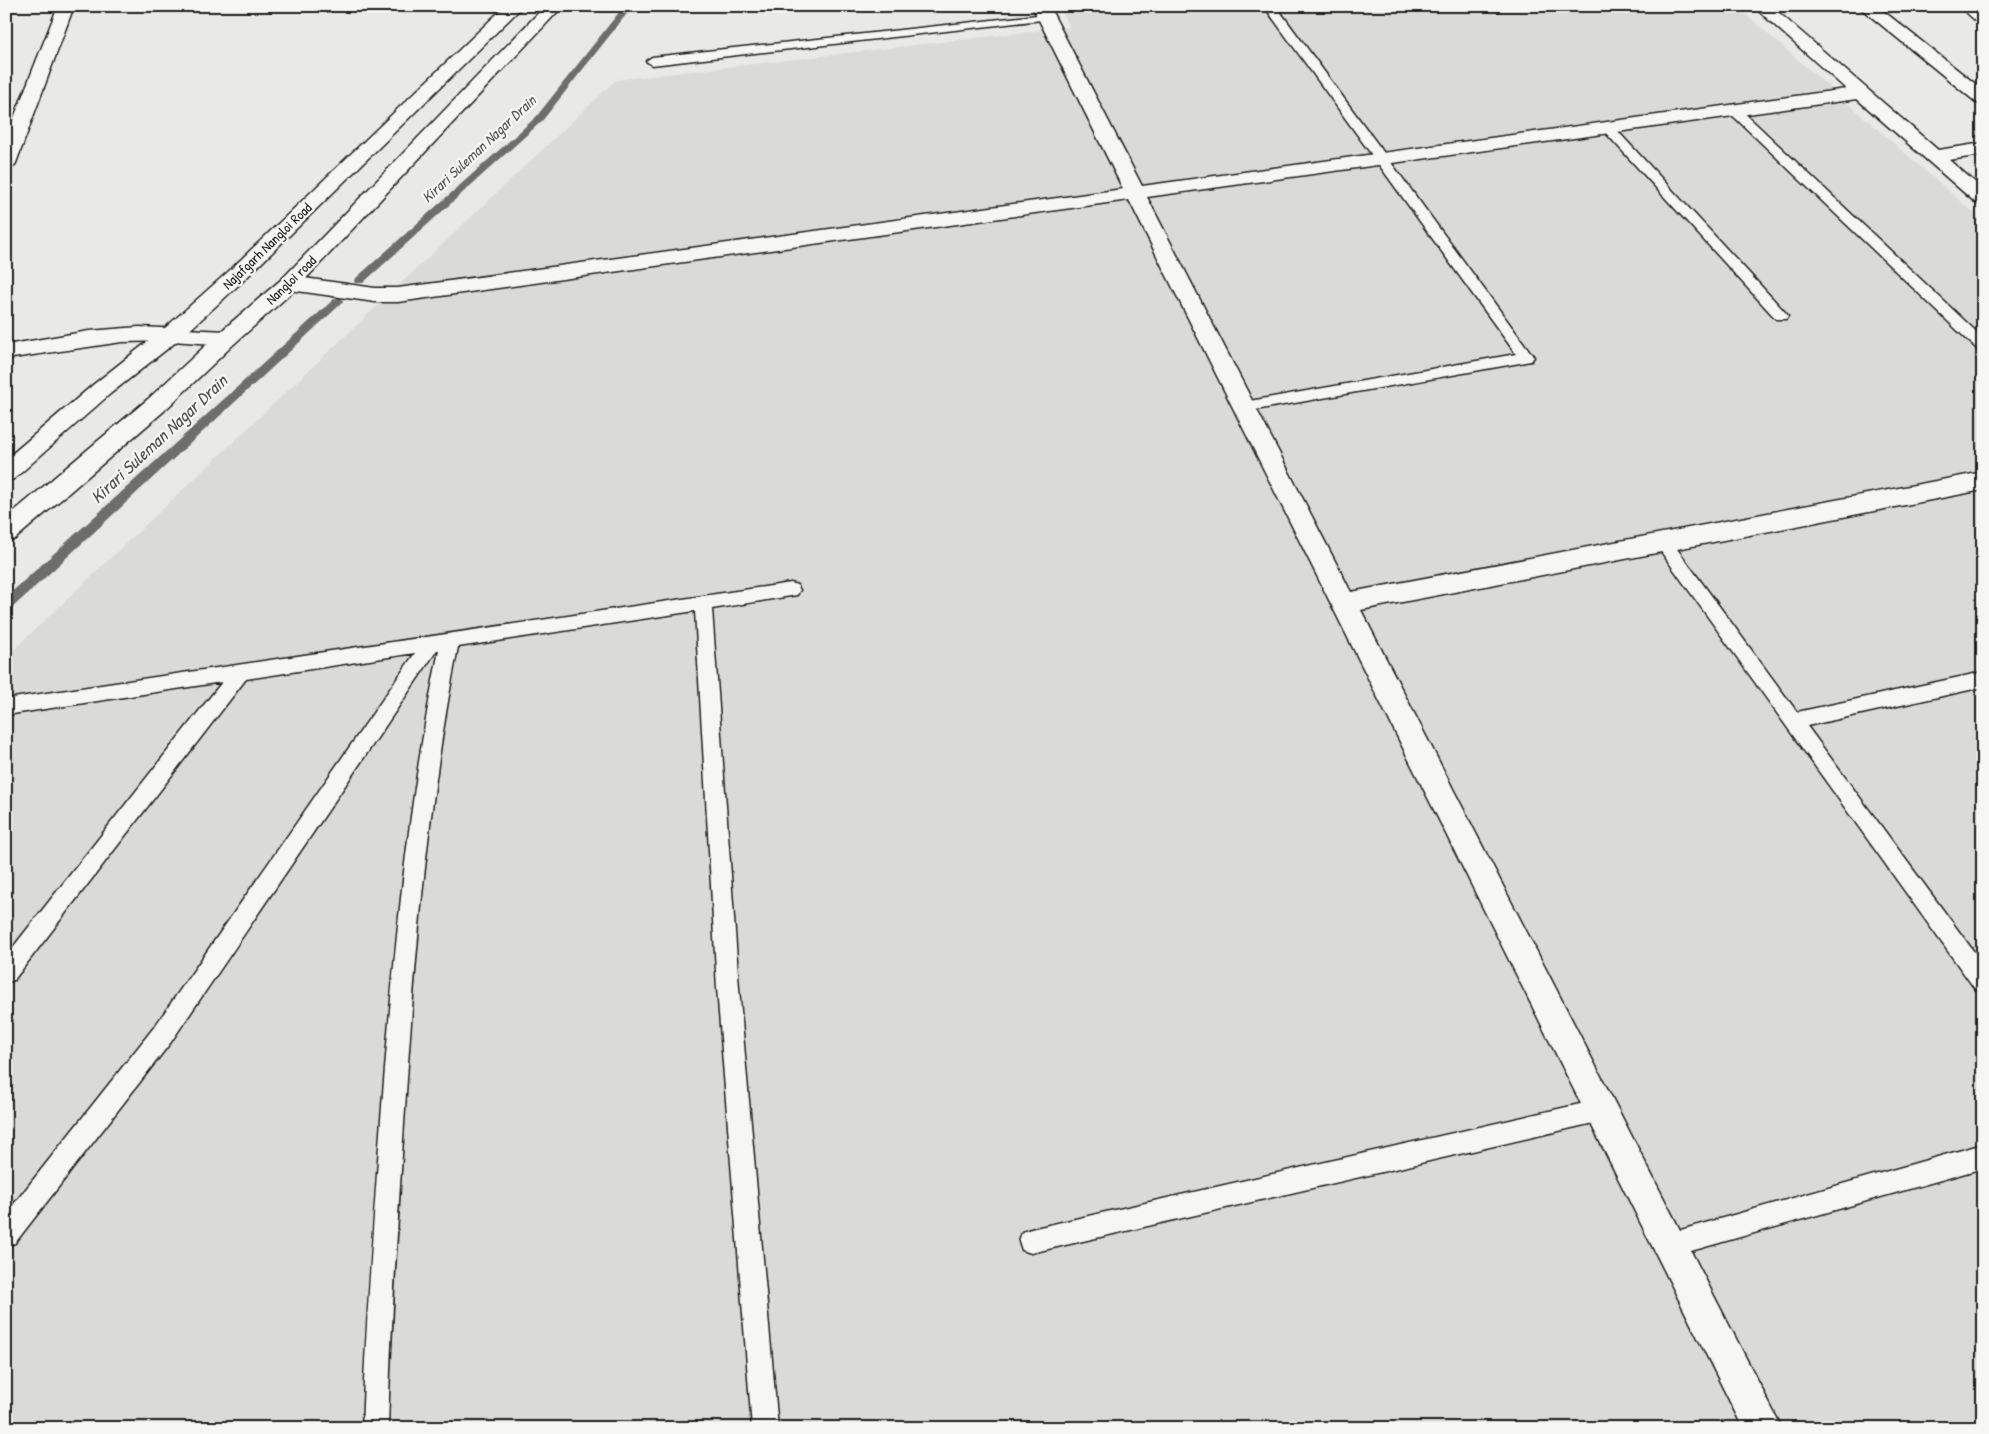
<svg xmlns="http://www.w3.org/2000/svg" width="1989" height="1434" font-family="'Patrick Hand',sans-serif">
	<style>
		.built { fill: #dadad6 }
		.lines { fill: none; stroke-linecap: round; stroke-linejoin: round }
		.stream { fill: #6d6d6c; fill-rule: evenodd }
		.service-casing { stroke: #1c1c1c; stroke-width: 3 }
		.minor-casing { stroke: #1c1c1c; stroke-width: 3 }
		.primary-casing { stroke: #1c1c1c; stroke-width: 3 }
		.service { fill: #f6f6f2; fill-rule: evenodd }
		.minor { fill: #f6f6f2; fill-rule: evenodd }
		.primary { fill: #f6f6f2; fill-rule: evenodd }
		.labels { text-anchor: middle; stroke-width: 4.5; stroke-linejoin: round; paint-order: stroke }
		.far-street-label { font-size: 14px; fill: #1c1c1c; stroke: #f6f6f2 }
		.far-water-label { font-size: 15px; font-style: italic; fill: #525251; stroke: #f6f6f2 }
		.water-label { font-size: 18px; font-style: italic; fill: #525251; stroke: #f6f6f2 }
	</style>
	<rect width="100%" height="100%" fill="#e9e9e5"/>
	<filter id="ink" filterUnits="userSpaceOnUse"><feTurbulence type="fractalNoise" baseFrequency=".02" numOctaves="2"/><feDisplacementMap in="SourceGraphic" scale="10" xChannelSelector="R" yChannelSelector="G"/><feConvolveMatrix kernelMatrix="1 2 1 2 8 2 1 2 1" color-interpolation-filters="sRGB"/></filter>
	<g filter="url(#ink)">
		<path class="built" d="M 1059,6 L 1736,6 L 1983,221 L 1983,1428 L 6,1428 L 6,657 L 616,80 L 1070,27 Z"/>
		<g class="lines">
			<path class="stream" d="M 624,6 L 633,6 L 542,121 L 363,283 L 355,283 L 354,281 L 355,279 L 536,117 Z
				M 338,298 L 342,299 L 343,301 L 342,303 L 11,609 L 6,610 L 6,597 L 334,299 Z"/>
			<defs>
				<path id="service" d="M 1264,6 L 1276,6 L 1531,353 L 1534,357 L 1531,361 L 1244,412 L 1238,411 L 1236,407 L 1238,403 L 1244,402 L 1516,354 Z
					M 1046,14 L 1050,15 L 1052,17 L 1050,19 L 652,65 L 646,61 L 652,57 Z
					M 1734,106 L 1738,107 L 1983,338 L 1983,352 L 1978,350 L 1730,113 L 1728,110 L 1730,107 Z
					M 1608,124 L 1612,125 L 1786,313 L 1788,316 L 1786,319 L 1776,319 L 1604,131 L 1602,128 Z
					M 1663,536 L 1669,538 L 1797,712 L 1983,672 L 1983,687 L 1807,726 L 1983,964 L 1983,992 L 1975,989 L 1657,546 L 1655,542 L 1657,538 Z
					M 791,583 L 797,585 L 800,590 L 797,595 L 712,609 L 739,988 L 778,1428 L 752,1428 L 717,988 L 695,611 L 458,647 C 428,799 415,954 405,1109 C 398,1215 391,1321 388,1428 L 362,1428 C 366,1320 374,1213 382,1106 C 394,953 408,800 439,650 L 437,650 L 171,1042 L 15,1243 L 6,1246 L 6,1214 L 155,1026 L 415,653 L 246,679 L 14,980 L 6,983 L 6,956 L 222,682 L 6,715 L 6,699 Z
					M 1602,1099 L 1610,1102 L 1613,1110 L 1610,1118 L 1602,1121 L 1031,1253 L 1022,1250 L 1019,1241 L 1022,1232 L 1031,1229 Z
					M 1983,1144 L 1983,1168 L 1670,1257 L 1661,1254 L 1658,1245 L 1661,1236 L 1670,1233 Z"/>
				<path id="minor" d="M 58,6 L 74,6 L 16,163 L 13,167 L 6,169 L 6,138 Z
					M 1032,6 L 1049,6 L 1142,186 L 1846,89 L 1753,6 L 1771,6 L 1938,150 L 1983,143 L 1983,155 L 1949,160 L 1983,189 L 1983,205 L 1976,203 L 1857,99 L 1147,197 L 1351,592 L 1983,472 L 1983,490 L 1361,610 L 1782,1428 L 1743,1428 L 1129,200 L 398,302 L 375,302 L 290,290 L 283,288 L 280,283 L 283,278 L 290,276 L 375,288 L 398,288 L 1123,189 Z
					M 1858,6 L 1877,6 L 1983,90 L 1983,104 L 1977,103 Z
					M 1959,6 L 1978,6 L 1983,10 L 1983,23 L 1977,22 Z
					M 139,327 L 227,331 L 235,333 L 238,338 L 235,343 L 227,345 L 172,341 L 122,342 L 6,359 L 6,345 L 89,331 Z"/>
				<path id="primary" d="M 505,6 L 523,6 L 243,281 L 181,338 L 110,394 L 14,479 L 6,481 L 6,459 L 94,384 L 165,328 L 229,271 Z
					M 545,6 L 563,6 L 297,288 L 235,343 L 164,411 L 15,539 L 6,541 L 6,518 L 148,399 L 219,333 L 283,278 Z"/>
			</defs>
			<use href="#service" class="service-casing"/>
			<use href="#minor" class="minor-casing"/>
			<use href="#primary" class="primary-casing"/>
			<use href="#service" class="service"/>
			<use href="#minor" class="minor"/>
			<use href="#primary" class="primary"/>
		</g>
	</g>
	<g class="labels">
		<g class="far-street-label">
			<text transform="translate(267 246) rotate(-44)" y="5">Najafgarh Nangloi Road</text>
			<text transform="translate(291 280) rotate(-44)" y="5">Nangloi road</text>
		</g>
		<g class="far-water-label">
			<text transform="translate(479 149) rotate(-43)" y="5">Kirari Suleman Nagar Drain</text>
		</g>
		<g class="water-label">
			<text transform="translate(159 439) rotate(-43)" y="6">Kirari Suleman Nagar Drain</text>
		</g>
	</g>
	<rect width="1989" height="1434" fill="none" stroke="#f6f6f2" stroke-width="25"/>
	<rect x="12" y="12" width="1964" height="1409" fill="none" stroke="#1c1c1c" stroke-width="2" filter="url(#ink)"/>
</svg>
